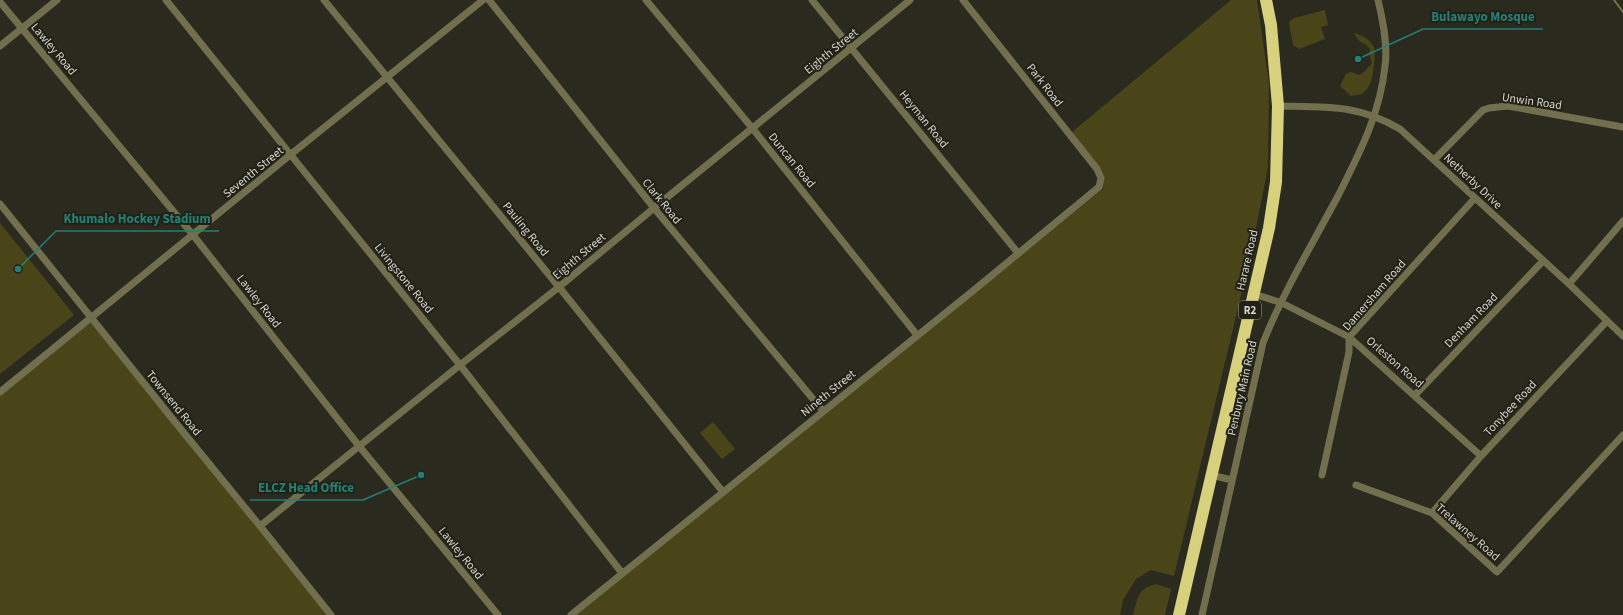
<svg xmlns="http://www.w3.org/2000/svg" width="1623" height="615" font-family="'Source Sans 3',sans-serif">
	<style>
		.green { fill: #494519 }
		.lines { fill: none; stroke-linecap: round; stroke-linejoin: round }
		.stream { stroke: #797542; stroke-width: 2 }
		.street { stroke: #726f4f; stroke-width: 7 }
		.highway { stroke: #d7d07d; stroke-width: 12 }
		.labels { text-anchor: middle; stroke-width: 4; stroke-linejoin: round; paint-order: stroke }
		.shield { fill: #222115; stroke: #9f9e96; stroke-width: 1 }
		.shield-label { font-size: 11px; font-weight: bold; fill: #d5d4cd }
		.street-label { font-size: 12px; fill: #d5d4cd; stroke: #222115 }
		.leader { fill: none; stroke: #237f78; stroke-width: 1.5 }
		.callout-dot { fill: #237f78; stroke: #222115; stroke-width: 1.5 }
		.callout-label { font-size: 13px; text-anchor: middle; font-weight: bold; fill: #237f78; stroke: #222115; stroke-width: 4; stroke-linejoin: round; paint-order: stroke }
	</style>
	<rect width="100%" height="100%" fill="#2b2a1e"/>
	<path class="green" d="M 1231,0 L 1257,0 L 1269,84 L 1268,167 L 1251,253 L 1174,576 L 1151,570 L 1136,579 L 1123,600 L 1120,615 L 576,615 L 1103,189 L 1103,173 L 1072,132 Z
		M 1325,10 L 1328,25 L 1321,27 L 1325,39 L 1299,49 L 1293,45 L 1289,22 L 1294,18 Z
		M 1354,33 C 1361,35 1370,39 1374,47 C 1376,52 1373,80 1370,84 C 1368,88 1365,91 1362,94 L 1351,96 L 1340,86 L 1346,74 L 1351,72 L 1359,75 C 1365,73 1367,67 1372,64 L 1369,53 L 1370,49 C 1364,41 1359,44 1354,33 Z
		M 0,223 L 74,315 L 0,374 Z
		M 91,318 L 329,615 L 0,615 L 0,391 Z
		M 713,422 L 735,449 L 722,459 L 700,433 Z
		M 1156,584 L 1171,589 L 1165,615 L 1133,615 C 1138,598 1137,589 1156,584 Z"/>
	<g class="lines">
		<path class="stream" d="M 1614,0 L 1623,12"/>
		<path class="street" d="M 166,0 L 460,365 L 622,573
			M 324,0 L 559,287 L 723,492
			M 489,0 L 654,208 L 823,411
			M 646,0 L 753,129 L 917,335
			M 812,0 L 1018,253
			M 0,2 L 193,235 L 359,446 L 498,615
			M 0,46 L 57,0
			M 1278,106 C 1326,107 1357,104 1400,129 L 1569,284 L 1623,336
			M 1434,160 L 1483,110 L 1489,108 L 1508,106 L 1623,127
			M 0,204 L 175,422 L 260,526 L 331,615
			M 1569,284 L 1623,221
			M 1254,294 L 1282,303 L 1349,337 L 1481,456
			M 0,392 L 290,155 L 483,0
			M 1415,395 L 1543,261
			M 1211,475 L 1232,480
			M 1322,475 L 1349,352 L 1349,337 L 1475,198
			M 1356,485 L 1432,513 L 1497,572 L 1623,435
			M 1432,513 L 1481,456 L 1607,321
			M 260,526 L 460,365 L 559,287 L 654,208 L 910,0
			M 571,615 L 974,290 L 1099,187 L 1101,178 L 1097,169 L 963,0
			M 1202,615 L 1263,343 C 1283,292 1313,243 1339,194 C 1360,152 1380,114 1385,66 C 1388,45 1383,21 1378,0"/>
		<path class="highway" d="M 1179,615 L 1269,228 L 1276,182 L 1278,106 L 1271,25 L 1266,0"/>
	</g>
	<g class="labels">
		<rect class="shield" x="1239" y="301" width="22" height="18" rx="3"/>
		<g class="shield-label">
			<text x="1250" y="314">R2</text>
		</g>
		<g class="street-label">
			<text transform="translate(54 49) rotate(50)" y="4">Lawley Road</text>
			<text transform="translate(831 51) rotate(-39)" y="4">Eighth Street</text>
			<text transform="translate(1045 85) rotate(52)" y="4">Park Road</text>
			<text transform="translate(1532 101) rotate(8)" y="4">Unwin Road</text>
			<text transform="translate(924 119) rotate(51)" y="4">Heyman Road</text>
			<text transform="translate(792 160) rotate(51)" y="4">Duncan Road</text>
			<text transform="translate(253 172) rotate(-39)" y="4">Seventh Street</text>
			<text transform="translate(1473 181) rotate(43)" y="4">Netherby Drive</text>
			<text transform="translate(662 201) rotate(51)" y="4">Clark Road</text>
			<text transform="translate(526 229) rotate(51)" y="4">Pauling Road</text>
			<text transform="translate(579 256) rotate(-40)" y="4">Eighth Street</text>
			<text transform="translate(1247 260) rotate(-77)" y="4">Harare Road</text>
			<text transform="translate(404 278) rotate(51)" y="4">Livingstone Road</text>
			<text transform="translate(1374 295) rotate(-49)" y="4">Damersham Road</text>
			<text transform="translate(259 301) rotate(52)" y="4">Lawley Road</text>
			<text transform="translate(1471 320) rotate(-46)" y="4">Denham Road</text>
			<text transform="translate(1395 362) rotate(41)" y="4">Orleston Road</text>
			<text transform="translate(1242 388) rotate(-77)" y="4">Penbury Main Road</text>
			<text transform="translate(828 393) rotate(-39)" y="4">Nineth Street</text>
			<text transform="translate(174 403) rotate(51)" y="4">Townsend Road</text>
			<text transform="translate(1510 408) rotate(-47)" y="4">Tonybee Road</text>
			<text transform="translate(1468 532) rotate(41)" y="4">Trelawney Road</text>
			<text transform="translate(461 553) rotate(51)" y="4">Lawley Road</text>
		</g>
	</g>
	<path class="leader" d="M1358 59L1423 29H1543M18 269L56 231H219M421 475L363 500H250"/>
	<g class="callout-dot">
		<circle cx="1358" cy="59" r="4"/>
		<circle cx="18" cy="269" r="4"/>
		<circle cx="421" cy="475" r="4"/>
	</g>
	<g class="callout-label">
		<text x="1483" y="21">Bulawayo Mosque</text>
		<text x="137" y="223">Khumalo Hockey Stadium</text>
		<text x="306" y="492">ELCZ Head Office</text>
	</g>
</svg>
